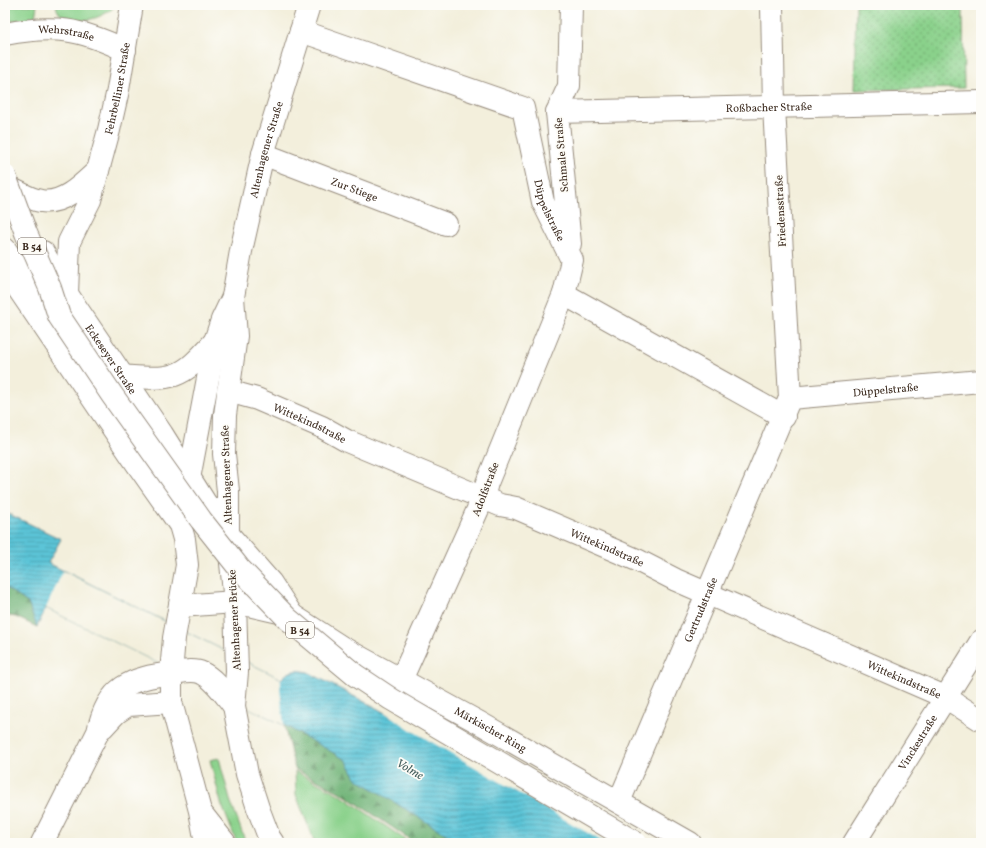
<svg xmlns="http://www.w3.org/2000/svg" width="986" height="848" font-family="Vollkorn,serif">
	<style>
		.grass { fill: #8ad18b; stroke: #627e54 }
		.forest { fill: url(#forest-firs); stroke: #556e4a }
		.park { fill: url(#park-dots); stroke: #627e54 }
		.water { fill: url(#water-rules); stroke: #4b777a }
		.pier { fill: #f3efdc }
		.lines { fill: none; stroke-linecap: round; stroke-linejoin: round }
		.minor-casing { stroke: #978c7d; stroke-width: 24 }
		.major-casing { stroke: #978c7d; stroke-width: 24 }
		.minor { stroke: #fff; stroke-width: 22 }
		.major { stroke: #fff; stroke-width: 22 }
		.major-bridge-casing { stroke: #978c7d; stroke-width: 24; stroke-linecap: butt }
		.major-bridge { stroke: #fff; stroke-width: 22 }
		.labels { text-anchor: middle; stroke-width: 3.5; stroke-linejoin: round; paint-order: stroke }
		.shield { fill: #fdfcf7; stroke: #75695f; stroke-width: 1 }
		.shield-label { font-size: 10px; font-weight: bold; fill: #3b2a1e }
		.street-label { font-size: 11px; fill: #3b2a1e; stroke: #fdfcf7 }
		.water-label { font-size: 12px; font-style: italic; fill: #46605f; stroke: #fdfcf7 }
	</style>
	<defs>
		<pattern id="forest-firs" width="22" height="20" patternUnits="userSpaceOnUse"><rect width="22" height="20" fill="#6fb377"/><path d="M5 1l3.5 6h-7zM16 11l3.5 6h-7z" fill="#5c9261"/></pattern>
		<pattern id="park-dots" width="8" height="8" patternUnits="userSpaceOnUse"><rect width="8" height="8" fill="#8ad18b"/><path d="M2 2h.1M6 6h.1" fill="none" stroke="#72aa71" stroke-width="1.8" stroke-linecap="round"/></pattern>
		<pattern id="water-rules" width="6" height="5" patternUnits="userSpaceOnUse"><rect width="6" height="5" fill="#5bc4d7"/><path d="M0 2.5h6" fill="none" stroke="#4c9fae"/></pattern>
	</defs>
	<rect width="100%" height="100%" fill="#fdfcf7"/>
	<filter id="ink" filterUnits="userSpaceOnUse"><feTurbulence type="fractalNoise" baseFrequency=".025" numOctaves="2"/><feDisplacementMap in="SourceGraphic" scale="8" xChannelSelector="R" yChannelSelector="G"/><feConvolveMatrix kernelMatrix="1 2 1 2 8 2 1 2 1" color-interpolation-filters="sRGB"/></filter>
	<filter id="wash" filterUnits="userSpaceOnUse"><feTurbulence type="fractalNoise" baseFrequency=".012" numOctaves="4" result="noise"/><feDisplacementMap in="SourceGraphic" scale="16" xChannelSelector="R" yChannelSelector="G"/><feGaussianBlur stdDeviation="0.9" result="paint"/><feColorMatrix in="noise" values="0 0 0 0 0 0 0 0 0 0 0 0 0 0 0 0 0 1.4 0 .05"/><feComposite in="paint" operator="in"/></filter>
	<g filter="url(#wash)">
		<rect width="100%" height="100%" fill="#f3efdc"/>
		<path class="grass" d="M 22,5 L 37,5 L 35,18 L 5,22 L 5,8 Z
			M 56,5 L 101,5 L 114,7 C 101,21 59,30 56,5 Z
			M 219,758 L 230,800 L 246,843 L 237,843 L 221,803 L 210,760 Z
			M 295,771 L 342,796 L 410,843 L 315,843 L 296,795 Z"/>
		<path class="forest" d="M 5,587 L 28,603 L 37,627 L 16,617 L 5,615 Z
			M 284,725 L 346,760 L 357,779 L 460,843 L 415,843 L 343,794 L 295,769 Z"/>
		<path class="park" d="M 856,5 L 963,5 L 964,88 L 854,90 Z"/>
		<path class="water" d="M 9,514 L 61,539 L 48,563 L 281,679 C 290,670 296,669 308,672 L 467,756 L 622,843 L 460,843 L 357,779 L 346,760 L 284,725 L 46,608 L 37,627 L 28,603 L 5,587 L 5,515 Z"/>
		<path class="pier" d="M 63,571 L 281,679 L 280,689 L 284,725 L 46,608 Z
			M 368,701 L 468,754 L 624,843 L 605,843 L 411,730 Z"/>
	</g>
	<g filter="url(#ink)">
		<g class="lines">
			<defs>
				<g id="minor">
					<path id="s1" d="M 301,31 L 523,108 L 543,202 L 572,260 L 564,294 L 487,483 L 483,498 L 401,680"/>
					<path id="s2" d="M 5,34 C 54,24 80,29 125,50"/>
					<path id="s3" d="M 557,112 L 981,102"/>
					<path id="s4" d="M 263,154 L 446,224"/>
					<path d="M 14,190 C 22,194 32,200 41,201 C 63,205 83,184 98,170"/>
					<path d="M 570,244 L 557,112 L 569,86 L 571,5"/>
					<path id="s5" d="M 43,252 L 67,294 L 162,434 L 206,504 L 228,534 L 271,583 L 292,615"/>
					<path d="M 5,269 L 137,464 L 180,525 L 184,539 L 187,565 L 174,638 L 171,673 L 171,702 L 200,811 L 206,843"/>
					<path id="s6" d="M 67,294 L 69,242 L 90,200 L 109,130 L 118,90 L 132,5"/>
					<path d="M 564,294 L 784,417"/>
					<path d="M 121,376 C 173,380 180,381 215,341"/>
					<path id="s7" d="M 228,391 L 257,399 L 322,427 L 347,441 L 500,505 L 516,508 L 637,560 L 676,580 L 945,697 L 981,720"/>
					<path id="s8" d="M 790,398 L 981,381"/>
					<path d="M 188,484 L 215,341 L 222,320 L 233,297"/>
					<path id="s9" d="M 180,606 L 235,602 L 292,615 L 343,648 L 480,723 L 690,843"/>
					<path d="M 103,727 L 116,713 L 128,705 L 171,702"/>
					<path id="s10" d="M 619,802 L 790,398 L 774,107 L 772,5"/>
					<path d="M 202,814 L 225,843"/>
					<path d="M 42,843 L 98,732 C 107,687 130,678 172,673 C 181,672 194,669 202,673 C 215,679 225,695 234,706"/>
					<path id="s11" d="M 273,843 L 269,837 L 258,808 L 247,774 L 234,706 L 237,672 L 235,602 L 228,534 L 228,491 L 224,454 L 225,415 L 236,336 L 233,297 L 241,251 L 263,154 L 309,5"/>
					<path id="s12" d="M 854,843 L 981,641"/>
				</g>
				<path id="major" d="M 5,249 L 37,296 L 59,316"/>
			</defs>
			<use href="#minor" class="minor-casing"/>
			<use href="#major" class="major-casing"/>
			<use href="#minor" class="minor"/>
			<use href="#major" class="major"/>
			<defs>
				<path id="major-bridge" d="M 5,176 L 26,233 L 50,288 L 59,316 L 112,395 L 201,520 L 239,568 L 288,619 L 355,675 L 391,699 L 636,843"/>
			</defs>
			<use href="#major-bridge" class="major-bridge-casing"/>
			<use href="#major-bridge" class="major-bridge"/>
		</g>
	</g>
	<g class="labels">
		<g class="shield">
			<rect x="18" y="238" width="28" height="16" rx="3"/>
			<rect x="286" y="622" width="28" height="16" rx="3"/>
		</g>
		<g class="shield-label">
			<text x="32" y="250">B 54</text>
			<text x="300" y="634">B 54</text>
		</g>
		<g class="street-label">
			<text dy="4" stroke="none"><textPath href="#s2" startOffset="62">Wehrstraße</textPath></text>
			<text dy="4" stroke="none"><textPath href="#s6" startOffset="214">Fehrbelliner Straße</textPath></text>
			<text dy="4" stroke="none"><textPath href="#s3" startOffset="212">Roßbacher Straße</textPath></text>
			<text dy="4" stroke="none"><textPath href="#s11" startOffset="705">Altenhagener Straße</textPath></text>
			<text transform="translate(561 155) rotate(-95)" y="4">Schmale Straße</text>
			<text dy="4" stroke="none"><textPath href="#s4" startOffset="98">Zur Stiege</textPath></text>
			<text dy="4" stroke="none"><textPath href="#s1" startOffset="341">Düppelstraße</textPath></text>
			<text transform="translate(780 211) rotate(-93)" y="4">Friedensstraße</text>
			<text dy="4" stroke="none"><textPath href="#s5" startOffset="127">Eckeseyer Straße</textPath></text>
			<text dy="4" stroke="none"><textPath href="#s8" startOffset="96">Düppelstraße</textPath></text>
			<text dy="4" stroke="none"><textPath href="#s7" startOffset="88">Wittekindstraße</textPath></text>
			<text transform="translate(226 475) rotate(-92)" y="4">Altenhagener Straße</text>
			<text transform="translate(485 489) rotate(-69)" y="4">Adolfstraße</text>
			<text dy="4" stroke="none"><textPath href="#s7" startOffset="411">Wittekindstraße</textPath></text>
			<text dy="4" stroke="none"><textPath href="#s10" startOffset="209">Gertrudstraße</textPath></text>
			<text transform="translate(234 620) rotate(-93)" y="4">Altenhagener Brücke</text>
			<text dy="4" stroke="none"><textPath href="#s7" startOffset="736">Wittekindstraße</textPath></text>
			<text dy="4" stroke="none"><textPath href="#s9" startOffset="343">Märkischer Ring</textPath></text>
			<text dy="4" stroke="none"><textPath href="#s12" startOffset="119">Vinckestraße</textPath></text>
		</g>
		<g class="water-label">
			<text transform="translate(410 769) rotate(30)" y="4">Volme</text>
		</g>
	</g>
	<rect width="986" height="848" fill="none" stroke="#fdfcf7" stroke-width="20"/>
</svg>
